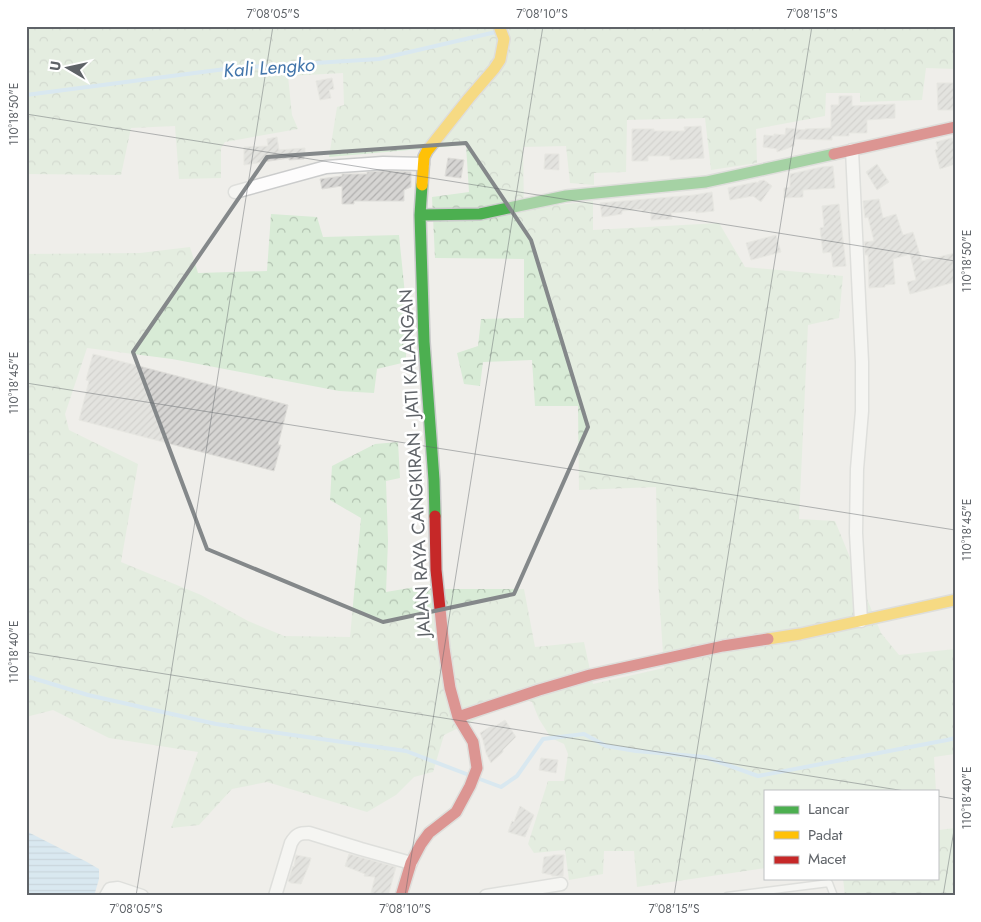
<svg xmlns="http://www.w3.org/2000/svg" width="981" height="922" font-family="Jost,sans-serif">
	<style>
		.forest { fill: url(#forest-crowns) }
		.water { fill: url(#water-rules) }
		.lines { fill: none; stroke-linecap: round; stroke-linejoin: round }
		.stream { stroke: #bfe0f9; stroke-width: 4 }
		.building { fill: url(#building-hatch); stroke: #deddd9 }
		.lane-casing { stroke: #cbcccc; stroke-width: 9 }
		.street-casing { stroke: #cbcccc; stroke-width: 15 }
		.fast-casing { stroke: #cacacb; stroke-width: 14 }
		.slow-casing { stroke: #cacacb; stroke-width: 14 }
		.jam-casing { stroke: #cacacb; stroke-width: 14 }
		.lane { stroke: #fdfcfc; stroke-width: 6 }
		.street { stroke: #fdfcfc; stroke-width: 12 }
		.fast { stroke: #4caf50; stroke-width: 11 }
		.slow { stroke: #ffc107; stroke-width: 11 }
		.jam { stroke: #c62828; stroke-width: 11 }
		.marked { fill: none; stroke: #84888a; stroke-width: 4; stroke-linejoin: round }
		.ticks { fill: none; stroke: #5f6368; stroke-width: 1; stroke-opacity: 0.45 }
		.labels { text-anchor: middle; stroke-width: 5; stroke-linejoin: round; paint-order: stroke }
		.street-label { font-size: 18px; fill: #5f6368; stroke: #fff }
		.water-label { font-size: 19px; font-style: italic; fill: #4174aa; stroke: #fff }
		.neatline { fill: none; stroke: #5f6368; stroke-width: 2 }
		.ticks-label { font-size: 12px; text-anchor: middle; fill: #5f6368 }
	</style>
	<defs>
		<pattern id="forest-crowns" width="20" height="18" patternUnits="userSpaceOnUse" patternTransform="scale(1.25)"><rect width="20" height="18" fill="#d8ebd6"/><path d="M2 6a3 3 0 1 1 6 0M12 15a3 3 0 1 1 6 0" fill="none" stroke="#b2c2b1"/></pattern>
		<pattern id="water-rules" width="6" height="5" patternUnits="userSpaceOnUse" patternTransform="scale(1.25)"><rect width="6" height="5" fill="#bfe0f9"/><path d="M0 2.5h6" fill="none" stroke="#9eb9cd"/></pattern>
		<pattern id="building-hatch" width="6" height="6" patternUnits="userSpaceOnUse" patternTransform="scale(1.25)"><rect width="6" height="6" fill="#d6d5d3"/><path d="M-1 1l2-2M0 6l6-6M5 7l2-2" fill="none" stroke="#b1b0af"/></pattern>
	</defs>
	<rect width="100%" height="100%" fill="#efeeea"/>
	<path class="forest" d="M 26,26 L 955,26 L 955,69 L 926,68 L 922,100 L 860,102 L 860,93 L 826,93 L 825,116 L 756,129 L 757,163 L 711,170 L 705,118 L 627,120 L 626,172 L 594,173 L 594,185 L 570,183 L 566,146 L 523,147 L 524,209 L 593,201 L 593,230 L 719,223 L 745,267 L 843,276 L 839,318 L 808,325 L 799,519 L 835,521 L 881,633 L 899,655 L 955,649 L 955,754 L 934,757 L 936,791 L 765,791 L 765,868 L 637,887 L 634,851 L 604,851 L 603,874 L 569,880 L 565,850 L 534,853 L 528,844 L 548,781 L 564,781 L 568,754 L 564,744 L 551,738 L 539,719 L 532,702 L 507,693 L 485,715 L 444,735 L 433,772 L 414,777 L 396,795 L 367,812 L 267,782 L 232,789 L 199,825 L 171,828 L 198,752 L 109,738 L 53,710 L 26,717 L 26,254 L 140,253 L 190,247 L 198,273 L 267,271 L 271,214 L 317,217 L 323,237 L 399,235 L 406,304 L 406,362 L 377,369 L 374,393 L 339,391 L 172,359 L 87,348 L 65,414 L 69,430 L 138,464 L 121,562 L 201,595 L 248,621 L 284,636 L 350,637 L 361,518 L 330,500 L 332,466 L 375,444 L 398,442 L 400,478 L 386,481 L 388,541 L 386,592 L 433,584 L 446,589 L 524,589 L 535,647 L 584,642 L 593,684 L 664,668 L 658,580 L 656,487 L 579,490 L 578,406 L 535,406 L 532,360 L 483,362 L 480,386 L 464,384 L 457,353 L 478,346 L 481,319 L 524,318 L 524,259 L 435,258 L 432,197 L 469,192 L 466,145 L 329,157 L 337,107 L 344,105 L 343,73 L 288,76 L 292,115 L 298,129 L 225,142 L 221,148 L 221,178 L 179,179 L 175,126 L 131,128 L 121,175 L 26,174 Z
		M 937,804 L 939,830 L 955,828 L 955,896 L 845,896 L 843,878 L 937,878 Z"/>
	<path class="water" d="M 26,831 L 87,862 L 99,869 L 99,879 L 94,896 L 26,896 Z"/>
	<g class="lines">
		<path class="stream" d="M 26,95 L 233,68 L 379,59 L 496,32
			M 26,676 L 88,695 L 216,724 L 406,751 L 469,775
			M 477,778 L 501,787 L 517,776 L 543,739 L 584,734 L 606,746 L 636,751 L 705,757 L 758,776 L 947,740 L 955,738"/>
	</g>
	<path class="building" d="M 332,78 L 334,89 L 329,90 L 331,98 L 320,100 L 316,81 Z
		M 937,83 L 955,83 L 955,110 L 938,110 Z
		M 839,96 L 852,96 L 852,106 L 895,104 L 895,118 L 867,120 L 867,133 L 849,133 L 849,136 L 832,136 L 832,140 L 795,139 L 794,146 L 777,152 L 777,149 L 763,147 L 764,135 L 774,136 L 774,134 L 785,135 L 786,128 L 805,130 L 805,129 L 831,128 L 831,105 L 839,105 Z
		M 701,126 L 704,158 L 670,160 L 670,156 L 648,156 L 648,161 L 632,161 L 632,129 L 654,129 L 654,131 L 685,131 L 684,127 Z
		M 277,137 L 279,150 L 305,148 L 305,155 L 304,155 L 304,159 L 289,160 L 289,158 L 244,165 L 244,147 L 268,146 L 267,139 Z
		M 952,138 L 955,146 L 955,164 L 940,169 L 935,150 L 938,149 L 936,142 Z
		M 545,154 L 559,154 L 559,170 L 544,169 Z
		M 448,158 L 464,160 L 461,178 L 445,176 Z
		M 877,164 L 889,182 L 877,190 L 866,172 Z
		M 833,166 L 835,188 L 803,190 L 803,197 L 784,198 L 784,188 L 790,187 L 790,174 L 822,167 Z
		M 383,171 L 411,172 L 411,187 L 404,190 L 404,201 L 354,201 L 354,204 L 342,204 L 342,186 L 322,189 L 320,179 L 342,176 L 342,174 L 367,174 L 367,172 Z
		M 764,180 L 772,186 L 761,202 L 753,196 L 730,200 L 728,188 L 756,182 L 758,183 L 759,181 Z
		M 712,192 L 714,211 L 696,213 L 696,211 L 671,213 L 672,219 L 651,220 L 651,211 L 642,212 L 642,209 L 622,211 L 622,214 L 602,217 L 600,203 L 694,195 Z
		M 879,199 L 883,218 L 896,214 L 903,235 L 913,232 L 922,261 L 955,253 L 955,282 L 910,294 L 907,282 L 916,280 L 910,254 L 893,259 L 895,284 L 885,285 L 885,287 L 869,288 L 868,255 L 865,255 L 864,242 L 874,241 L 868,217 L 865,218 L 863,201 Z
		M 839,204 L 846,266 L 833,267 L 831,252 L 823,253 L 820,228 L 824,227 L 822,206 Z
		M 776,235 L 781,252 L 751,260 L 746,243 Z
		M 93,354 L 288,405 L 278,445 L 281,445 L 274,471 L 79,420 L 89,381 L 86,380 Z
		M 505,720 L 516,737 L 503,750 L 503,752 L 491,763 L 486,753 L 483,740 L 480,733 L 493,725 L 494,727 Z
		M 541,758 L 558,760 L 556,773 L 539,770 Z
		M 520,806 L 534,815 L 525,837 L 508,832 L 512,821 L 514,822 Z
		M 349,854 L 396,867 L 388,896 L 371,893 L 375,877 L 364,876 L 365,874 L 345,866 Z
		M 296,855 L 311,858 L 309,865 L 301,884 L 291,883 L 288,881 L 293,866 L 294,867 Z
		M 553,855 L 564,855 L 563,876 L 552,876 L 552,875 L 542,873 L 544,857 L 552,856 Z"/>
	<g class="lines">
		<defs>
			<path id="lane" d="M 727,896 L 829,883 L 834,896"/>
			<path id="street" d="M 852,150 L 862,362 L 862,411 L 857,469 L 856,533 L 861,621
				M 235,192 L 326,167 L 383,163 L 423,164
				M 106,896 L 110,889 L 118,888 L 142,896
				M 275,896 L 291,843 C 296,834 300,833 309,833 L 361,849 L 411,863
				M 486,896 L 561,884"/>
			<path id="fast" d="M 422,185 L 420,215 L 424,342 L 434,480 L 435,516
				M 420,215 L 480,214 L 566,196 L 706,182 L 834,154"/>
			<path id="slow" d="M 422,185 L 424,157 L 427,151 L 469,98 L 494,69 L 500,60 L 504,39 L 499,26
				M 768,639 L 800,634 L 955,600"/>
			<path id="jam" d="M 834,154 L 955,127
				M 458,717 L 539,690 L 590,675 L 723,646 L 768,639
				M 401,896 L 411,863 L 421,844 L 429,833 L 456,812 L 470,786 L 477,768 L 473,742 L 458,717 L 450,688 L 444,648 L 436,570 L 435,516"/>
		</defs>
		<use href="#lane" class="lane-casing"/>
		<use href="#street" class="street-casing"/>
		<use href="#fast" class="fast-casing"/>
		<use href="#slow" class="slow-casing"/>
		<use href="#jam" class="jam-casing"/>
		<use href="#lane" class="lane"/>
		<use href="#street" class="street"/>
		<use href="#fast" class="fast"/>
		<use href="#slow" class="slow"/>
		<use href="#jam" class="jam"/>
	</g>
	<path d="M0 0H981V922H0ZM 466,143 L 531,240 L 588,427 L 514,594 L 383,622 L 207,549 L 133,352 L 267,157 Z" fill="#efeeea" fill-opacity=".55" fill-rule="evenodd"/>
	<path class="marked" d="M 466,143 L 531,240 L 588,427 L 514,594 L 383,622 L 207,549 L 133,352 L 267,157 Z"/>
	<path class="ticks" d="M 26,114 L 955,261M 26,383 L 955,530M 26,652 L 905,791M 937,796 L 955,799M 136,896 L 273,26M 405,896 L 543,26M 674,896 L 812,26M 943,896 L 955,824"/>
	<g class="labels">
		<g class="street-label">
			<text transform="translate(415 463) rotate(-93)" y="6">JALAN RAYA CANGKIRAN - JATI KALANGAN</text>
		</g>
		<g class="water-label">
			<text transform="translate(269 67) rotate(-4)" y="7">Kali Lengko</text>
		</g>
	</g>
	<rect width="981" height="922" fill="none" stroke="#ffffff" stroke-width="55"/>
	<rect x="764" y="790" width="175" height="90" fill="#ffffff" stroke="#bfc1c3"/>
	<rect x="774" y="806" width="25" height="8" fill="#4caf50" stroke="#bfc1c3"/>
	<text x="808" y="814" font-size="15" fill="#5f6368">Lancar</text>
	<rect x="774" y="831" width="25" height="8" fill="#ffc107" stroke="#bfc1c3"/>
	<text x="808" y="840" font-size="15" fill="#5f6368">Padat</text>
	<rect x="774" y="856" width="25" height="8" fill="#c62828" stroke="#bfc1c3"/>
	<text x="808" y="864" font-size="15" fill="#5f6368">Macet</text>
	<g transform="translate(68 68) rotate(279)" stroke="#ffffff" stroke-width="4" paint-order="stroke">
	<path d="M0-4L9 19L0 12L-9 19Z" fill="#5f6368"/>
	<text y="-8" font-size="14" font-weight="bold" text-anchor="middle" fill="#5f6368">U</text>
	</g>
	<rect x="28" y="28" width="926" height="866" class="neatline"/>
	<g class="ticks-label">
		<text x="273" y="18">7°08'05"S</text>
		<text x="542" y="18">7°08'10"S</text>
		<text x="812" y="18">7°08'15"S</text>
		<text transform="translate(14 114) rotate(-90)" y="4">110°18'50"E</text>
		<text transform="translate(967 261) rotate(-90)" y="4">110°18'50"E</text>
		<text transform="translate(14 383) rotate(-90)" y="4">110°18'45"E</text>
		<text transform="translate(967 530) rotate(-90)" y="4">110°18'45"E</text>
		<text transform="translate(14 652) rotate(-90)" y="4">110°18'40"E</text>
		<text transform="translate(967 798) rotate(-90)" y="4">110°18'40"E</text>
		<text x="136" y="913">7°08'05"S</text>
		<text x="405" y="913">7°08'10"S</text>
		<text x="674" y="913">7°08'15"S</text>
	</g>
</svg>
